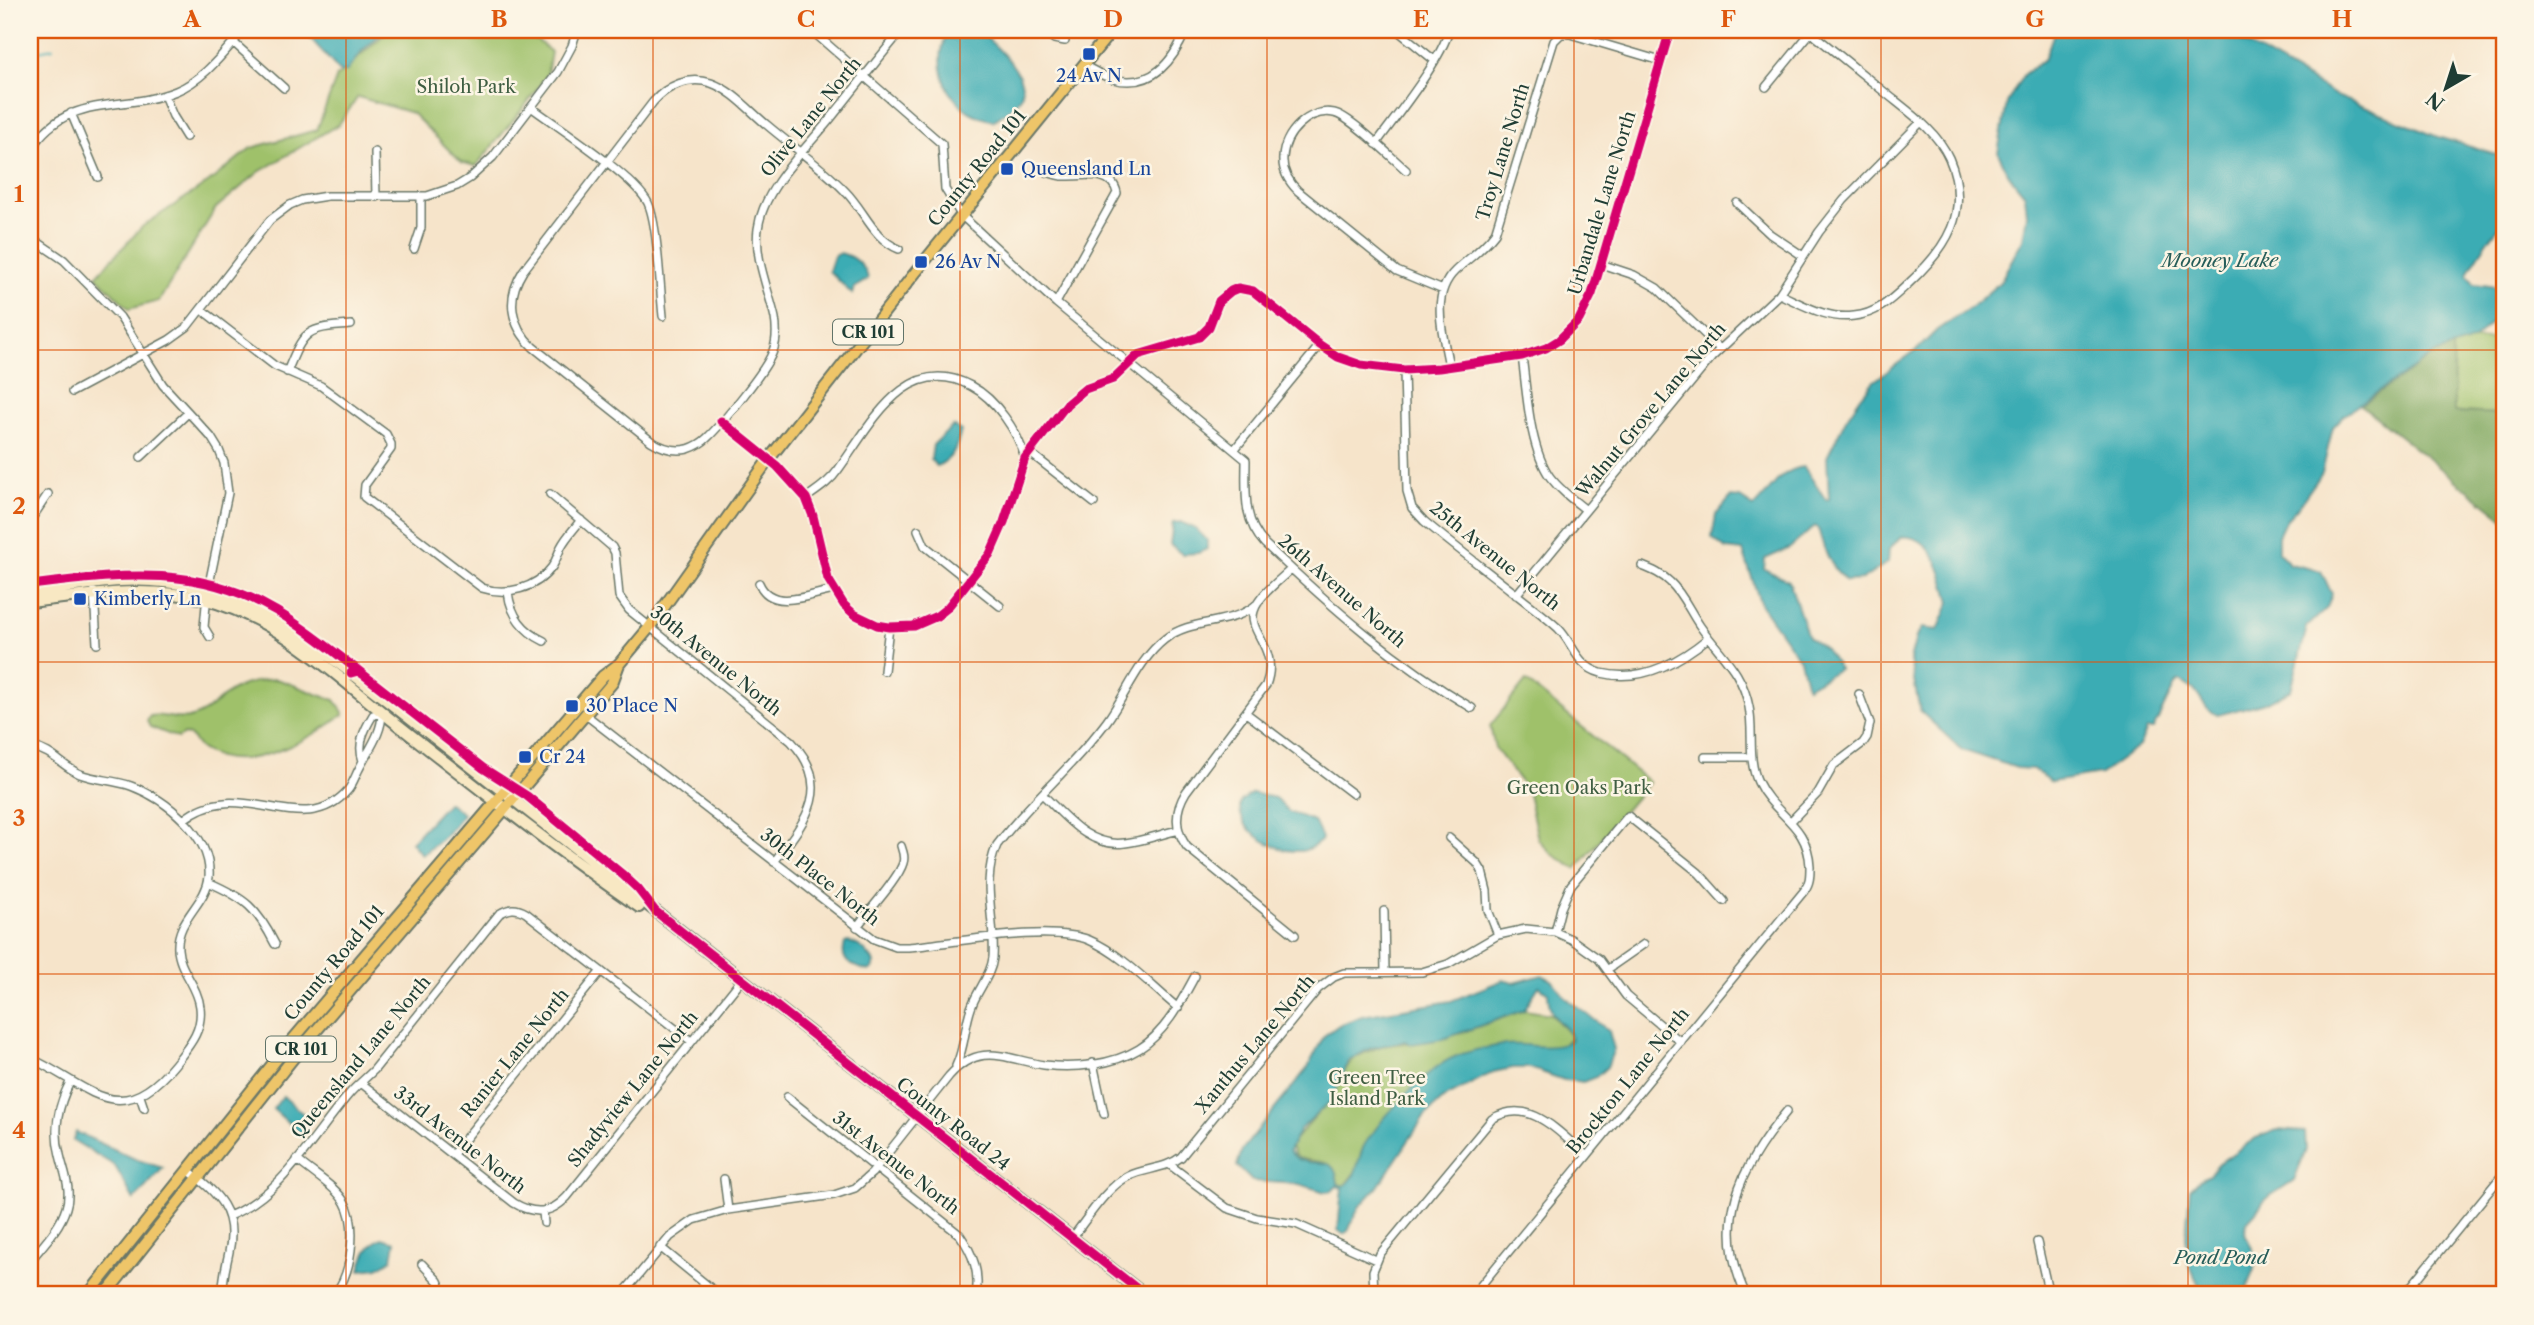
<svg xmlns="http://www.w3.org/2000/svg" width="2534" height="1325" font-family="'Libre Caslon Text',serif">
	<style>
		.green { fill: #9fc16b; stroke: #5f7f50; stroke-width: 2 }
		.forest { fill: #7fa75f; stroke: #4f724a; stroke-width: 2 }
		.water { fill: #3aacb4; stroke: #2c7474; stroke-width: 2; fill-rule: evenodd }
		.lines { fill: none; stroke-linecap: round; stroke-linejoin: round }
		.stream { stroke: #3aacb4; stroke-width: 2 }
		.street-casing { stroke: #6a7768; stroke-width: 10 }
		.secondary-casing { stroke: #6a7768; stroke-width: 14 }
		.primary-casing { stroke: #6a7768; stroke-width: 14 }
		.street { stroke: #fff; stroke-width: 7 }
		.secondary { stroke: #f8e8c3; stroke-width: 10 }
		.primary { stroke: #eec569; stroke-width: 10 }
		.cycleway-casing { stroke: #fcf5e5; stroke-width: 13 }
		.cycleway { stroke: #d6006c; stroke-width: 9 }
		.grid { fill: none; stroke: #de580e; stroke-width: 2; stroke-opacity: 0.55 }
		.transit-dot { fill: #1a4fb4; stroke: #fcf5e5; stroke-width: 2.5 }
		.labels { text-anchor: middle; stroke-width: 5; stroke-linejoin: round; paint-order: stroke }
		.shield { fill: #fcf5e5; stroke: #617469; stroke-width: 2 }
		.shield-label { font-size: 16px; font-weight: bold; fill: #1f3d34 }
		.transit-label { font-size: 18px; fill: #164399; stroke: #fcf5e5; text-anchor: start }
		.park-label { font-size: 18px; fill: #3f5e42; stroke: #fcf5e5 }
		.street-label { font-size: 18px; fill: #1f3d34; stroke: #fcf5e5 }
		.water-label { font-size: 19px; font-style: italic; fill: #275e5a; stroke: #fcf5e5 }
		.neatline { fill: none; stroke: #de580e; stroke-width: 2.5 }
		.grid-label { font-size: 23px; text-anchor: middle; font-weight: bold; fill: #de580e }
	</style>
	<rect width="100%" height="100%" fill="#fcf5e5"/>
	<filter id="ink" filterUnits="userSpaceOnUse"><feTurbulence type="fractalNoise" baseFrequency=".0143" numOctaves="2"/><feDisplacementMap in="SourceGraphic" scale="14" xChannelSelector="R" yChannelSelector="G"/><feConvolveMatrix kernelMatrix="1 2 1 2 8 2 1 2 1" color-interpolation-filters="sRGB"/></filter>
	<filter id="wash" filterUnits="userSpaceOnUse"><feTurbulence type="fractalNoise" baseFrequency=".00686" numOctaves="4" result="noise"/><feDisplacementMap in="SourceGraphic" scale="28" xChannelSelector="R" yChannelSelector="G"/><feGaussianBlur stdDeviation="1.57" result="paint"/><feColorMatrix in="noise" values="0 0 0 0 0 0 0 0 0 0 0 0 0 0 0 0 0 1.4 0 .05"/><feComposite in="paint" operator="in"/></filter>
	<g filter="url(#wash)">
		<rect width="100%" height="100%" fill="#f6e4ca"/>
		<path class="green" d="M 389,30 L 525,30 L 551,52 L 547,75 L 525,106 L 476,166 L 461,162 L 412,113 L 358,97 L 339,124 L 259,172 L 216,208 L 159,301 L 129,309 L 96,276 L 143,226 L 209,182 L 251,148 L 317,130 L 337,76 Z
			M 2504,339 L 2504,414 L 2454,412 L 2453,347 L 2474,340 Z
			M 275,679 C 296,684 314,695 335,700 L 344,714 C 314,737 258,768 219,757 C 213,755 205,752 200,748 C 194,742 193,736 184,734 L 178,738 L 150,727 L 147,721 L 150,716 C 163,713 175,721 189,718 C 211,713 219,696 237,688 C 249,682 262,680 275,679 Z
			M 1526,681 L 1649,782 L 1576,869 L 1552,854 L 1538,839 L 1527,790 L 1495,748 L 1490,726 Z
			M 1524,1010 L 1551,1014 L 1571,1036 L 1563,1046 L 1439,1066 L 1344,1186 L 1338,1184 C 1335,1154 1318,1166 1296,1157 L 1290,1145 L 1319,1112 L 1353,1058 L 1381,1046 L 1420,1041 L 1458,1034 Z"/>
		<path class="forest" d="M 2453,347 L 2454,412 L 2504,414 L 2504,519 L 2361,405 L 2434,354 Z"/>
		<path class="water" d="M 299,30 L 385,30 L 362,51 L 347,71 L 341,73 L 313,41 Z
			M 949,30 L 978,30 C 994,44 1034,78 1019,100 C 1012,109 1002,115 993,121 C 985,118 974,116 967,110 C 941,91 934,58 949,30 Z
			M 2055,30 L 2222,30 L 2339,97 L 2438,137 L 2504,157 L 2504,222 C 2497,226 2472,264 2468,274 L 2474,284 L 2498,287 L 2504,291 L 2504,310 L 2474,340 L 2434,354 L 2345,414 L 2333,427 L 2322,473 L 2297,508 L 2285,521 L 2278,536 L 2278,552 L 2290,564 L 2321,571 L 2332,594 L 2327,608 L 2307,627 L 2291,690 L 2269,701 L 2218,715 L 2209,711 L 2194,690 L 2180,681 L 2176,683 L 2153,729 L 2147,729 L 2139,746 L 2101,774 L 2051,782 L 2033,769 L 2017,768 L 1962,750 L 1920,711 L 1910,660 L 1916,637 L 1922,628 L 1938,630 L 1950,602 C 1943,577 1934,533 1901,537 L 1889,549 L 1888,562 L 1862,580 L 1846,581 C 1829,565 1824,550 1818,528 L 1815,526 L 1790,548 L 1765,559 L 1764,569 L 1789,581 L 1808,637 L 1825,649 L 1839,669 L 1807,687 L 1800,660 L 1761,605 L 1743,551 L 1726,549 L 1712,538 L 1716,515 L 1731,497 L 1740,498 L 1754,507 C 1771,492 1778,470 1804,467 L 1826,500 L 1829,499 L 1827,457 L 1846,419 L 1860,398 L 1873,382 L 1919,348 L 1937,330 L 1974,305 L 2000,282 L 2023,239 L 2027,215 L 2025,195 L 2008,174 L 1998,153 L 2000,141 L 2007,103 L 2013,92 L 2024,74 L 2044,60 Z
			M 840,253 C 853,256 866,266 868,279 L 854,288 L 852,294 L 829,271 L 834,256 Z
			M 953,426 L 961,431 C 957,446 953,460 936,466 L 931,459 L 933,445 Z
			M 1181,522 L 1196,529 L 1207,540 L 1207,549 L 1198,553 L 1182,554 L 1170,545 L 1173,523 Z
			M 1252,793 L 1275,798 L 1289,812 L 1314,821 L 1322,838 L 1321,841 C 1315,846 1308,850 1301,851 C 1276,853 1233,829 1241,801 Z
			M 448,802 L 463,814 L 446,835 L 422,855 L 411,842 Z
			M 848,942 C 861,945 866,951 874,962 L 873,968 L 869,971 C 852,966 839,963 845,943 Z
			M 1542,975 L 1552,980 L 1566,998 L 1609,1031 L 1614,1049 L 1607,1067 L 1596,1077 L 1583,1082 L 1564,1080 L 1530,1068 L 1513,1068 L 1493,1072 L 1444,1098 L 1425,1116 L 1377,1188 L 1359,1207 L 1348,1231 L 1343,1234 L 1338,1230 L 1342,1188 L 1337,1186 L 1332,1191 L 1325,1192 L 1299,1184 L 1252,1181 L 1237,1166 L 1242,1150 L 1307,1069 L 1324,1036 L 1339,1025 L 1362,1016 L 1451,1001 L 1503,980 L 1514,983 ZM 1539,986 L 1548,993 C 1549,1025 1567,1019 1571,1040 C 1554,1053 1525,1042 1504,1045 C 1487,1047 1467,1051 1452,1058 C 1425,1070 1381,1119 1365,1144 C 1357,1158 1359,1176 1344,1186 L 1338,1184 C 1335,1152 1318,1169 1298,1159 C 1294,1157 1292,1154 1289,1151 L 1300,1129 L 1332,1100 L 1349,1060 L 1371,1048 L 1405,1041 L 1411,1044 L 1443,1039 L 1524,1010 Z
			M 283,1096 L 311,1121 L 300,1133 L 273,1109 Z
			M 2277,1130 L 2305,1132 L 2306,1150 L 2294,1180 L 2264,1200 L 2259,1209 L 2247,1222 L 2245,1233 L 2255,1255 L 2254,1272 L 2247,1289 C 2230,1295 2219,1295 2201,1290 L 2189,1264 L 2186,1236 L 2190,1189 L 2199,1180 L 2209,1175 L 2219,1163 L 2256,1138 Z
			M 76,1132 L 135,1159 L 163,1168 L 134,1200 L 115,1166 L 73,1140 Z
			M 382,1238 L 395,1242 L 392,1259 L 378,1268 L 360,1270 C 364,1256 368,1244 382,1238 Z"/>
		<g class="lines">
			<path class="stream" d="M 30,49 L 38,51 L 53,48"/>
		</g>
	</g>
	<g filter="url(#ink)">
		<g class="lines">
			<defs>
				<path id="street" d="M 811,30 L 942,144 L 945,189 L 961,215 L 1056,303 L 1246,460 C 1246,491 1242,520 1265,544 C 1330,606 1395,663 1472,708
					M 1043,30 L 1054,39 L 1065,41
					M 1397,30 L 1434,60
					M 233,42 L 284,88
					M 1083,65 C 1093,70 1102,76 1113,79 C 1152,89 1173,62 1186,30
					M 1766,87 L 1811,32
					M 164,95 L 173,116 L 186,137
					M 531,107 C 558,127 635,177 648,203 C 658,225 660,289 663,316
					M 71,113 L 98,177
					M 1376,144 C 1396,116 1441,61 1449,30
					M 30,150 C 68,91 121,113 176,91 C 205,79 224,52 244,30
					M 375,152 L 376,197
					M 1039,169 C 1047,172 1054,175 1062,176 C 1080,177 1112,168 1117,193 L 1056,303
					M 1406,170 C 1391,157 1350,116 1334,113 C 1309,108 1284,133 1283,158 C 1282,171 1289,182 1298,191 L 1397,271 L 1443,290
					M 1737,203 L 1770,234 L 1803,256
					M 30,237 L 64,260 L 120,317 L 163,385 L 211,437 L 219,450 L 224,463 L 228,493 L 207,594 L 204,627 L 210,637
					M 414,249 L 421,228 L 421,196
					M 899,249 C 873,239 865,211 845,191 C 822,167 793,147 767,125 C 750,111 732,90 711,83 C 689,76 668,85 653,102 L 523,271 C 506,298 510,325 533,347 L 651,441 C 662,448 674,452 688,449 C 694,447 702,443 707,438 C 722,424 767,369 773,351 C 777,340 777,330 775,318 C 769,291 754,257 758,229 C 763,188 806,149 831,118 C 855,88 878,59 902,30
					M 1601,264 L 1634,275 L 1657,288 L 1719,348
					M 1779,294 C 1802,304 1827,320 1854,316 C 1877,314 1892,299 1908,284 C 1946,249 1972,212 1949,158 C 1936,129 1906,110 1882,90 C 1857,70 1833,50 1808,30
					M 201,309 L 275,366 L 321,386 L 386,434 L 391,444 L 391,449 L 365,485 L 364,497 L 482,588 C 506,596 536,589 552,567 C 556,561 558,554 561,547 C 566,537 574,529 581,520
					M 1522,356 C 1527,392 1529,447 1550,477 C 1560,490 1573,500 1586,510
					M 1449,367 C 1444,336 1429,296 1455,271 C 1469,258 1483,249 1495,233 L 1554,41 L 1561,34 L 1570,34 L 1661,61
					M 1404,370 L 1407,491 L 1412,508 L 1424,521 C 1453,545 1483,568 1512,591 C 1527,603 1544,615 1558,628 C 1574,644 1576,666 1601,673 C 1641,683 1679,662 1708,638
					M 287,372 C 304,330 306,328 351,325
					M 72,392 L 169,340 L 187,327 L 270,220 L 290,205 L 302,200 L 327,196 L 427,196 L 457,186 L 470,178 L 493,157 L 558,72 L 572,46 L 577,30
					M 721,421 L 777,466 L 806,498 L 813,516 L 828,579 L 844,605 L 854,614 L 877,625 L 889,627 L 914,626 L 937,616 L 947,608 L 990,554 L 1004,522 L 1025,458 L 1067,404 L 1085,389 L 1113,379 L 1138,355 L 1199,337 L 1209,327 L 1219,301 L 1231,291 L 1238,288 L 1253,291 L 1320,345 L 1338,357 L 1361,365 L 1404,370 L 1439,368 L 1522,356 L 1546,348 L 1559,340 L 1579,320 L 1592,294 L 1670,30
					M 1234,450 L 1320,345
					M 1029,452 L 1094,503
					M 141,457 L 188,413
					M 550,494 L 612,547 L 615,553 L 619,596 L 629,610 L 791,741 C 835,787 805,822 774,862
					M 806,498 C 817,490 830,482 838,470 C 870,427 905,351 971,386 C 996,399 1018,432 1025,458
					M 30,521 L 48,494
					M 918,530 L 925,546 L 1000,606
					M 1291,569 C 1280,580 1259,595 1254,611 C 1247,633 1280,648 1266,685 L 1186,792 C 1175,810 1174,829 1187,847 L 1295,935
					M 759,583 C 771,612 810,595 833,590
					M 94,592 L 97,644
					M 508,592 C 511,616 523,631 544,641
					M 1516,595 L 1712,357 L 1779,294 L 1819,232 L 1844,200 L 1921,122
					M 884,671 L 889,627
					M 1246,713 L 1353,794
					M 586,715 L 874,939 L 896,947 L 908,947 C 953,943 1050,924 1089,940 C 1122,954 1150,985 1178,1008
					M 30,746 C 55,752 60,765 80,774 C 96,780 114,780 131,786 C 166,799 212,836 209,877 C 206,904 176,919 178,949 C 179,970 198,986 200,1007 C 203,1031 189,1046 175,1064 C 119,1133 89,1085 30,1058
					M 1705,757 L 1752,757
					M 363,761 C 357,744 364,730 373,715 L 382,713
					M 1042,794 C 1065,816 1089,848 1125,843 C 1143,841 1161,834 1179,830
					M 183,820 C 242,772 301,844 348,790 C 353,784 356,774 360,767 C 369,749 382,733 382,713
					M 1791,821 L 1818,793 L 1834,765 L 1863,743 L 1867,737 L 1870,723 L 1859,694
					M 1449,838 L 1477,863 L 1482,871 L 1487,891 L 1488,910 L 1498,935
					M 208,882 C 245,898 257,908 275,944
					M 1384,911 L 1385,972
					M 857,927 C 868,911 898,880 903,863 C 905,857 903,852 901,846
					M 1555,932 L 1561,908 L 1571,885 L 1628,816 L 1699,873 L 1724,901
					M 1608,969 L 1644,944
					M 1093,1063 L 1104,1114
					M 956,1066 C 966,1045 964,1023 973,1003 C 979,988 991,975 993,958 C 996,919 980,882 997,845 C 1030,801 1074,766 1107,721 C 1126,695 1139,659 1165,639 C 1192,617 1233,627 1258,603
					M 361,1083 L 514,1203 C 534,1215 551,1214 567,1197 L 742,979
					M 140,1096 L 144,1108
					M 787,1097 L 960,1235 C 973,1254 980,1272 976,1295
					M 453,1154 L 601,971
					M 297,1160 C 335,1191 357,1196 351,1250 C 349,1267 345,1282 334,1295
					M 1170,1165 L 1227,1208 L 1257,1218 L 1296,1224 L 1376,1260
					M 188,1170 C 218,1194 238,1211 229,1252 C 226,1267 222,1280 223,1295
					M 724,1179 L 728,1210
					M 543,1212 L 544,1223
					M 229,1216 C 284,1193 312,1137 350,1093 C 357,1085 366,1078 374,1070 L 499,914 C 509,908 516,907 526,913 L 691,1041
					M 1072,1238 C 1087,1219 1107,1186 1129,1176 C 1146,1168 1166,1169 1181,1157 L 1318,989 L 1334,977 L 1344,973 L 1422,972 L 1448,964 L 1498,935 L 1526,929 L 1555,932 L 1571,939 L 1599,959 L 1626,996 L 1681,1042
					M 2037,1242 L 2049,1295
					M 660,1247 L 719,1295
					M 30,1261 C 43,1245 60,1228 66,1208 C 72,1189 64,1173 60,1155 C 53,1129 58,1106 70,1082
					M 422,1264 L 438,1281 L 444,1295
					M 622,1295 L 670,1237 L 694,1220 L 728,1210 L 834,1195 L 855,1188 L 872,1173 L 949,1076 C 980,1041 1005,1059 1044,1065 C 1074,1069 1113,1065 1139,1049 C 1165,1033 1181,1002 1195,976
					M 1374,1295 L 1373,1271 L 1380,1254 L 1492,1119 C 1530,1096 1559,1133 1587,1156
					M 1473,1295 L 1804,891 C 1810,883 1810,876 1810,866 C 1808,823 1774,816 1758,782 C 1747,759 1754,732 1749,707 C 1742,670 1720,655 1700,626 C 1690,612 1683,594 1670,582 C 1662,574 1652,570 1642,566
					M 1746,1295 C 1712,1223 1740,1167 1787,1111
					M 2404,1295 L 2504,1173"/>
				<path id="secondary" d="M 30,592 C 60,589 90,583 120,581 C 237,574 304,637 390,703 L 1145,1295
					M 30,602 C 88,595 145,585 203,599 C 281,619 337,677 398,725 C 478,788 555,849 639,907"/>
				<path id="primary" d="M 88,1295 L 284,1050 L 603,676 L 619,664 L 649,628 L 769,459 L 911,278 L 1112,30
					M 105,1295 L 298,1052 L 612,683 L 619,664"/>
			</defs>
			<use href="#street" class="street-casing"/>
			<use href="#secondary" class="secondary-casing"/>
			<use href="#primary" class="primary-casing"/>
			<use href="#street" class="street"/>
			<use href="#secondary" class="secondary"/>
			<use href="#primary" class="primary"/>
			<defs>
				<path id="cycleway" d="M 721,421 L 777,466 L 806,498 L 813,516 L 828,579 L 844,605 L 854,614 L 877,625 L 889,627 L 914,626 L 937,616 L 947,608 L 990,554 L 1004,522 L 1025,458 L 1067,404 L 1085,389 L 1113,379 L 1138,355 L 1199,337 L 1209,327 L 1219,301 L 1231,291 L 1238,288 L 1253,291 L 1320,345 L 1338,357 L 1361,365 L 1404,370 L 1439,368 L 1522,356 L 1546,348 L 1559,340 L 1579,320 L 1592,294 L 1670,30
					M 30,585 C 118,575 195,563 276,611 C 307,629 335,653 363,674
					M 351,673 L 358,671 L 364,675 L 483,768 L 527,796 L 623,875 L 638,889 L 655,911 L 1145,1295"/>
			</defs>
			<use href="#cycleway" class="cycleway-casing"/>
			<use href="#cycleway" class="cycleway"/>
		</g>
	</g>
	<path class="grid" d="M 346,30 L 346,1295M 653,30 L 653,1295M 960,30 L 960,1295M 1267,30 L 1267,1295M 1574,30 L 1574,1295M 1881,30 L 1881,1295M 2188,30 L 2188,1295M 30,350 L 2504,350M 30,662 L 2504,662M 30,974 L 2504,974"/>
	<g class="transit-dot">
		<rect x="1082" y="47" width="14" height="14" rx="3.5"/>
		<rect x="1000" y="162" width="14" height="14" rx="3.5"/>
		<rect x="914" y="255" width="14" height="14" rx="3.5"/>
		<rect x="73" y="592" width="14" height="14" rx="3.5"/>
		<rect x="565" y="699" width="14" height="14" rx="3.5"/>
		<rect x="518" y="750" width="14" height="14" rx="3.5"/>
	</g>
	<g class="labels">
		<g class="shield">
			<rect x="833" y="319.5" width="70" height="25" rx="5"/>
			<rect x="266" y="1036.5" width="70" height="25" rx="5"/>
		</g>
		<g class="shield-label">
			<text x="868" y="338">CR 101</text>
			<text x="301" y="1055">CR 101</text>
		</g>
		<g class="transit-label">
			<text x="1089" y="82" text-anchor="middle">24 Av N</text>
			<text x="1021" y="175">Queensland Ln</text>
			<text x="935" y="268">26 Av N</text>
			<text x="94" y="605">Kimberly Ln</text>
			<text x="586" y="712">30 Place N</text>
			<text x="539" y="763">Cr 24</text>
		</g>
		<g class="park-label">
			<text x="466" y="93">Shiloh Park</text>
			<text x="1579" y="794">Green Oaks Park</text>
			<text x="1377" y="1084">Green Tree<tspan x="1377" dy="21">Island Park</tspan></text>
		</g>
		<g class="street-label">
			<text transform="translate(811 117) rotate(-51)" y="6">Olive Lane North</text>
			<text transform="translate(1503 152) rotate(-73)" y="6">Troy Lane North</text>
			<text transform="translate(977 168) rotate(-51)" y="6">County Road 101</text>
			<text transform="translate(1602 203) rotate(-73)" y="6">Urbandale Lane North</text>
			<text transform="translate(1651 410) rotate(-50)" y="6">Walnut Grove Lane North</text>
			<text transform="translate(1495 556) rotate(39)" y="6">25th Avenue North</text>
			<text transform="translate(1342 591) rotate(41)" y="6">26th Avenue North</text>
			<text transform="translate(716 661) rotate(39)" y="6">30th Avenue North</text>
			<text transform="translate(820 877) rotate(38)" y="6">30th Place North</text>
			<text transform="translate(334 963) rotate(-50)" y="6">County Road 101</text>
			<text transform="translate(1255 1044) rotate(-50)" y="6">Xanthus Lane North</text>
			<text transform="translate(515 1053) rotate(-51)" y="6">Ranier Lane North</text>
			<text transform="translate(361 1057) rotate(-50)" y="6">Queensland Lane North</text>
			<text transform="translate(1628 1081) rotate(-51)" y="6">Brockton Lane North</text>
			<text transform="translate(633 1089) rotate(-51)" y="6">Shadyview Lane North</text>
			<text transform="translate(953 1124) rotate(38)" y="6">County Road 24</text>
			<text transform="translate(460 1140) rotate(38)" y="6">33rd Avenue North</text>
			<text transform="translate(896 1163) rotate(38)" y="6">31st Avenue North</text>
		</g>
		<g class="water-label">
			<text x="2220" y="267">Mooney Lake</text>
			<text x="2221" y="1264">Pond Pond</text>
		</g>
	</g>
	<rect width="2534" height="1325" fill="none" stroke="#fcf5e5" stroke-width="77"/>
	<g transform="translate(2446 88) rotate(219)" stroke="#fcf5e5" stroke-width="5" paint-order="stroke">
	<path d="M0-5L12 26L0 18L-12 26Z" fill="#1f3d34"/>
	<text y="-10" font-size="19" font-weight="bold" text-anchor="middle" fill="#1f3d34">N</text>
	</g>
	<rect x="38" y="38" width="2458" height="1248" class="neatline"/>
	<g class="grid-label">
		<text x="192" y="27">A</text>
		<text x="499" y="27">B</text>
		<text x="806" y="27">C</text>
		<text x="1113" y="27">D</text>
		<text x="1421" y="27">E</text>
		<text x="1728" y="27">F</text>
		<text x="2035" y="27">G</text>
		<text x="2342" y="27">H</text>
		<text x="19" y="202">1</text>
		<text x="19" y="514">2</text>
		<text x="19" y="826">3</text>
		<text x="19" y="1138">4</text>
	</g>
</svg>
